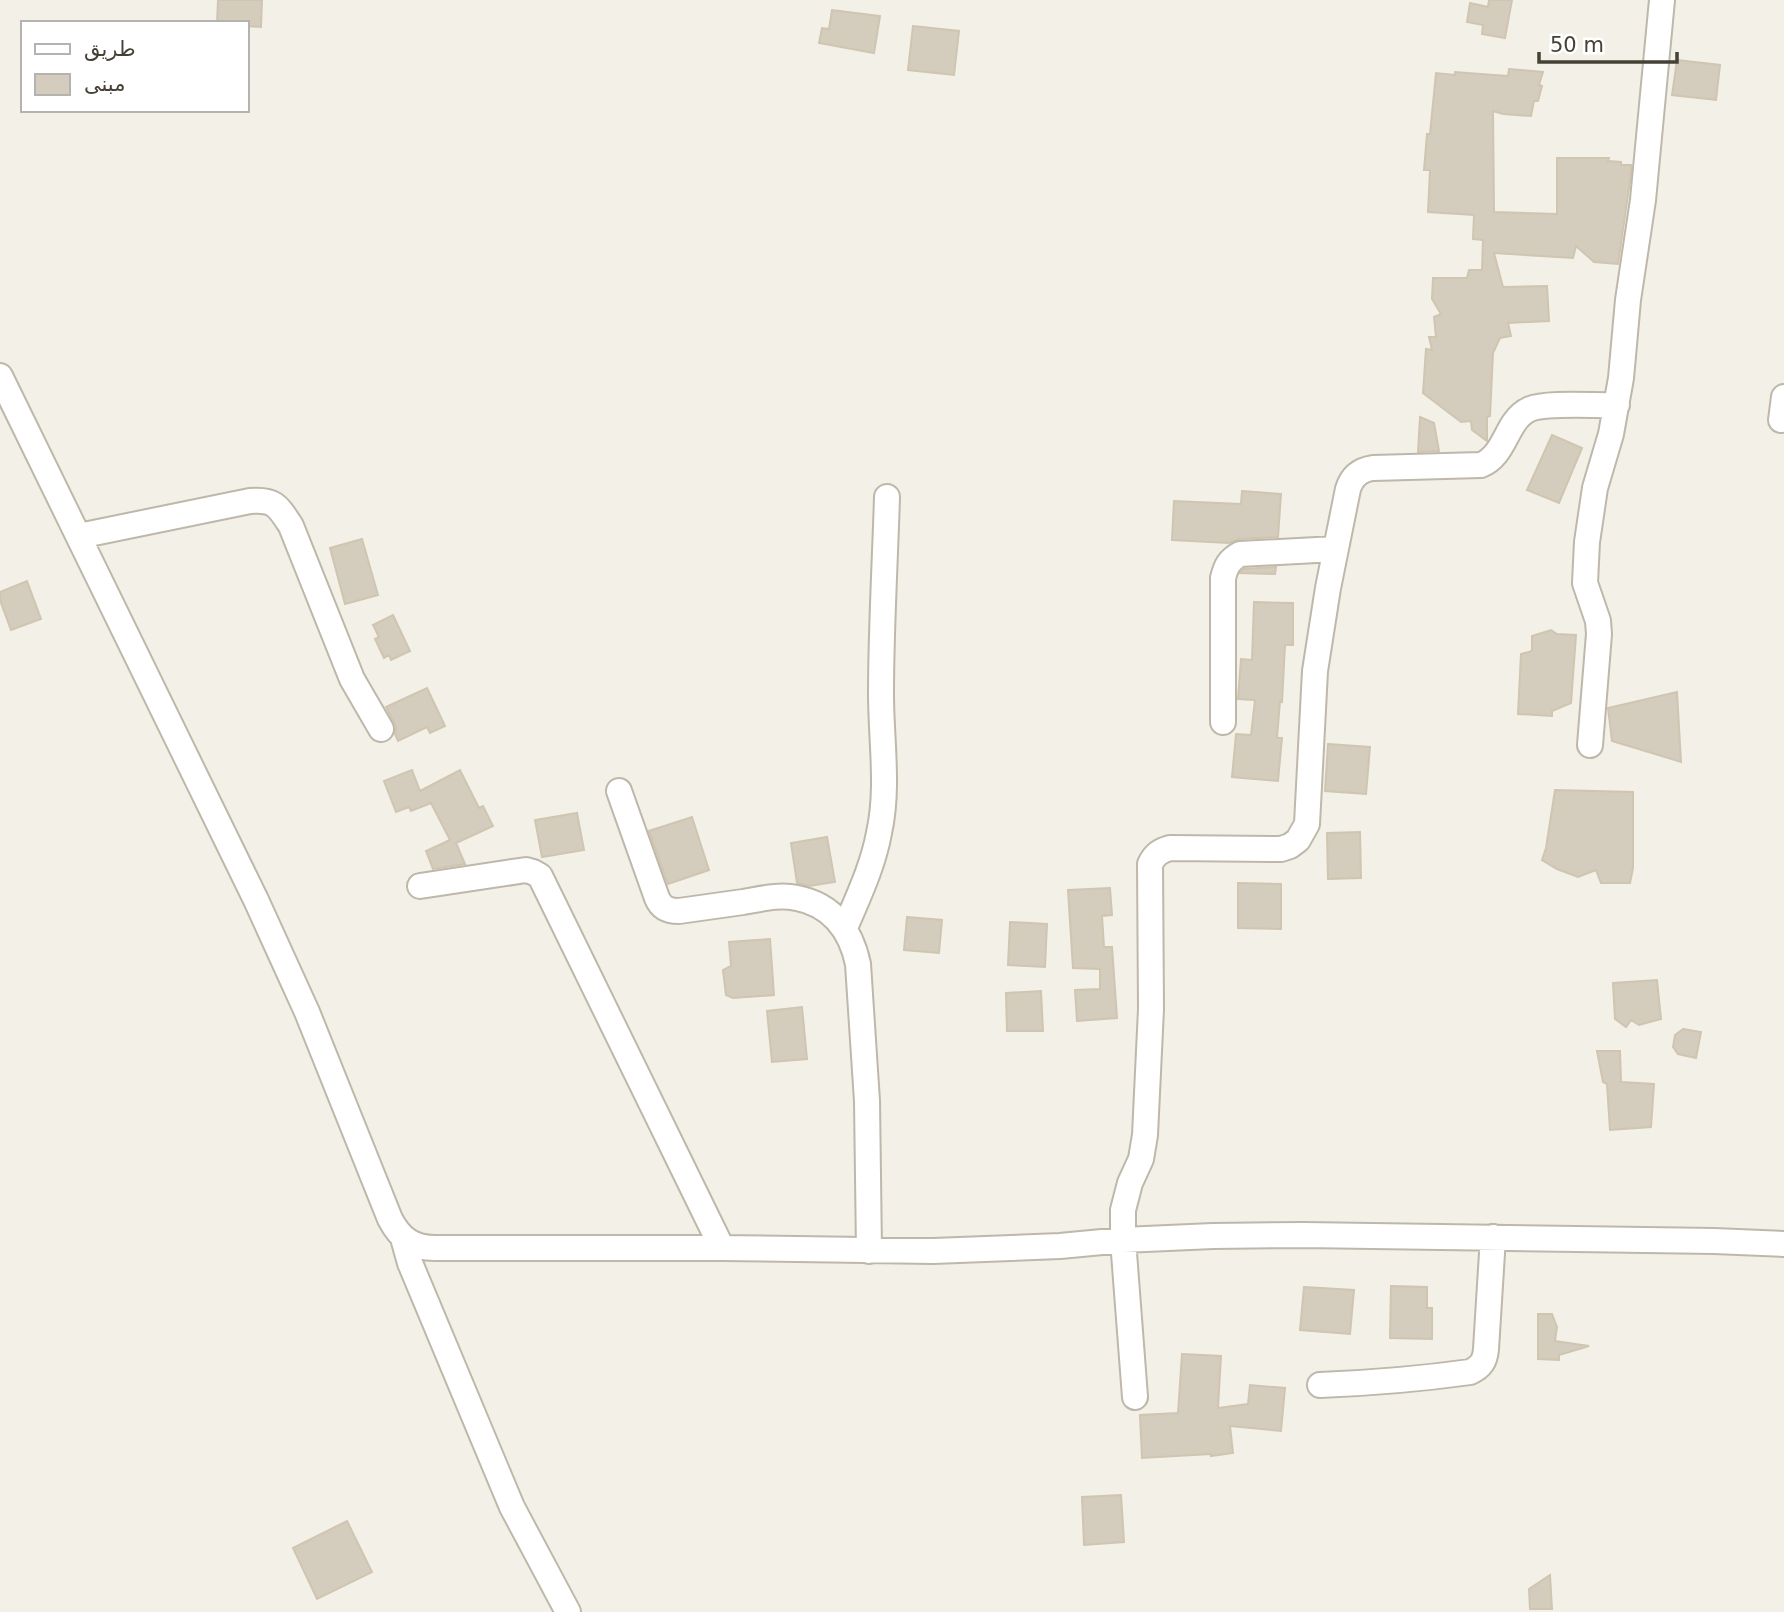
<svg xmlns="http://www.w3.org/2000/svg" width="1784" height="1612" font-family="'DejaVu Sans','Noto Sans Arabic',sans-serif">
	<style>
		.building { fill: #d4ccbd; stroke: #cfc5b0; stroke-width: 2 }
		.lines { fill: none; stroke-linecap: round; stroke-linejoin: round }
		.minor-casing { stroke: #beb8aa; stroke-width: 28 }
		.minor { stroke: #fff; stroke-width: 24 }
	</style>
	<rect width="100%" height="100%" fill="#f3f0e7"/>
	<path class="building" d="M 218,0 L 262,0 L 261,27 L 247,26 L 247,23 L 217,23 Z
		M 1489,0 L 1512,0 L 1505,38 L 1482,34 L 1483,25 L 1467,22 L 1470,3 L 1488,7 Z
		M 832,10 L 880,16 L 874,53 L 819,43 L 822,28 L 829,29 Z
		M 913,26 L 959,31 L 954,75 L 908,70 Z
		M 1677,60 L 1720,65 L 1716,100 L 1672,95 Z
		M 1509,69 L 1543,72 L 1539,85 L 1542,86 L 1538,101 L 1534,101 L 1531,116 L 1503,114 L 1493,111 L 1494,212 L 1557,214 L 1557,158 L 1609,158 L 1608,161 L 1621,162 L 1621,165 L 1631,165 L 1631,174 L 1618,264 L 1594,262 L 1576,246 L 1573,258 L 1494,253 L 1503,287 L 1547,286 L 1549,321 L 1508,323 L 1511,336 L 1500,338 L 1493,353 L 1490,416 L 1487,417 L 1487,441 L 1472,430 L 1471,421 L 1461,422 L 1423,393 L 1426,349 L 1432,350 L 1429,337 L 1436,337 L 1434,317 L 1441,314 L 1432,299 L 1433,278 L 1467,278 L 1469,270 L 1482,270 L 1483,240 L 1473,239 L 1474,215 L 1428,212 L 1430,170 L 1424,170 L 1427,134 L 1430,134 L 1436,73 L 1455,75 L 1455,72 L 1508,76 Z
		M 1420,417 L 1434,423 L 1439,451 L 1418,452 Z
		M 1552,435 L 1582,448 L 1559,503 L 1527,490 Z
		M 1242,491 L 1281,494 L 1278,537 L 1239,539 L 1229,543 L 1172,540 L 1174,501 L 1241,504 Z
		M 362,539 L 378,595 L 345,604 L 330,548 Z
		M 1276,567 L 1275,574 L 1240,573 L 1244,569 Z
		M 27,581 L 41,619 L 11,630 L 0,600 L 0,592 Z
		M 1254,602 L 1293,603 L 1293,645 L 1285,645 L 1282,702 L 1280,701 L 1277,738 L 1282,738 L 1278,781 L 1232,777 L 1236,734 L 1251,735 L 1255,700 L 1238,699 L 1241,659 L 1252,660 Z
		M 393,615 L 410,651 L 391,660 L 389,655 L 384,658 L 375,639 L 379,637 L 373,625 Z
		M 1551,630 L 1557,634 L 1576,635 L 1571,703 L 1552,711 L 1552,716 L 1518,714 L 1521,654 L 1532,651 L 1532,636 Z
		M 427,688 L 445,726 L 430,733 L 427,727 L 398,741 L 395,734 L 396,728 L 394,722 L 386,707 Z
		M 1677,692 L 1681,762 L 1612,741 L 1608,708 Z
		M 1328,744 L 1370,747 L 1366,794 L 1325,791 Z
		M 412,770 L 420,791 L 460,770 L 479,808 L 483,806 L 493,826 L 456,843 L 465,864 L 433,869 L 426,851 L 450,840 L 431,803 L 411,811 L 409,807 L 396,812 L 384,781 Z
		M 1555,790 L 1633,792 L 1633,868 L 1630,883 L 1601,883 L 1596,870 L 1578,877 L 1557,869 L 1542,860 L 1546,848 Z
		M 577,813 L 584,850 L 542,857 L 535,820 Z
		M 692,817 L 709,870 L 668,884 L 649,831 Z
		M 1360,832 L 1361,878 L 1328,879 L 1327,833 Z
		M 827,837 L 835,882 L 809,886 L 797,883 L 791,843 Z
		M 1238,883 L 1281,884 L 1281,929 L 1238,928 Z
		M 1110,888 L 1112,915 L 1102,916 L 1104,947 L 1112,947 L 1117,1018 L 1077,1021 L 1075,990 L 1100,989 L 1100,969 L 1073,968 L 1068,890 Z
		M 907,917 L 942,920 L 939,953 L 904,950 Z
		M 1010,922 L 1047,924 L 1045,967 L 1008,965 Z
		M 770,939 L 774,995 L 733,998 L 726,995 L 723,970 L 731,966 L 729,942 Z
		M 1657,980 L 1661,1019 L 1639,1025 L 1631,1020 L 1626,1027 L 1615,1019 L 1613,983 Z
		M 1041,991 L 1043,1031 L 1007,1031 L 1006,993 Z
		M 802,1007 L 807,1059 L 772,1062 L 767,1011 Z
		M 1683,1029 L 1701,1032 L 1696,1058 L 1678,1054 L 1673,1047 L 1675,1035 Z
		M 1597,1051 L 1620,1051 L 1621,1082 L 1654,1084 L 1651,1127 L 1610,1130 L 1607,1084 L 1603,1082 Z
		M 1391,1286 L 1427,1287 L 1427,1308 L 1432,1308 L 1432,1339 L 1390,1338 Z
		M 1304,1287 L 1354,1290 L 1350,1334 L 1300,1330 Z
		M 1538,1314 L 1552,1314 L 1557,1327 L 1555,1341 L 1589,1346 L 1559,1355 L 1559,1360 L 1538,1359 Z
		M 1182,1354 L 1221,1356 L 1218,1408 L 1248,1404 L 1250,1385 L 1285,1388 L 1281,1431 L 1230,1426 L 1233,1453 L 1211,1456 L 1211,1454 L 1142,1458 L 1140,1415 L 1178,1413 Z
		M 1121,1495 L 1124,1542 L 1084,1545 L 1082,1497 Z
		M 347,1521 L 372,1572 L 317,1599 L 293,1548 Z
		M 1550,1575 L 1552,1609 L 1530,1609 L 1529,1589 Z"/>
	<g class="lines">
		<defs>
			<path id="minor" d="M 0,376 L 256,900 L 307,1012 L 390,1219 C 400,1238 412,1248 435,1248 L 722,1248 L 933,1251 L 1060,1246 L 1123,1240 L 1213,1236 L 1304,1235 L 1714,1241 L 1784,1244
				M 1781,420 L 1784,397
				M 79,536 L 250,501 C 275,499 278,506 291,526 L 352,679 L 381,729
				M 1223,722 L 1223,578 C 1226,566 1229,560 1240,554 L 1335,549
				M 1590,745 L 1599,634 L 1598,621 L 1585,583 L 1587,542 L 1595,488 L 1611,434 L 1621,378 L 1628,300 L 1643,200 L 1662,0
				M 619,791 L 657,898 C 661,908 669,911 679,911 C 701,908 722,905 743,902 C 761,899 779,894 797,898 C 833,905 851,931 858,964 L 867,1101 L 869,1251
				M 420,886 L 526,870 L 533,872 L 540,876 L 722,1248
				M 845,928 C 858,897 873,866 879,833 C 889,788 881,740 881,694 C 881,629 885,563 887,497
				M 403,1238 L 410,1263 L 512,1507 L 568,1612
				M 1320,1385 C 1370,1383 1420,1379 1470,1372 C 1481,1367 1485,1361 1486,1349 L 1493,1237
				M 1135,1397 L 1123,1240 L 1123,1210 L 1130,1183 L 1141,1159 L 1145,1135 L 1151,1009 L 1150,864 C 1155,854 1160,851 1170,848 L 1281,849 L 1290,846 L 1298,840 L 1307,824 L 1315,671 L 1328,588 L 1348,489 C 1352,476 1360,470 1373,468 L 1481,465 C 1499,458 1504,438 1514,423 C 1518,417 1523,412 1530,409 C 1547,402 1597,406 1617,405"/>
		</defs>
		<use href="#minor" class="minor-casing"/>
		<use href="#minor" class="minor"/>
	</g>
	<rect x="21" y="21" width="228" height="91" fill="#ffffff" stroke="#b5b3af" stroke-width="2"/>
	<rect x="35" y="44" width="35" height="10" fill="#ffffff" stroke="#b5b3af" stroke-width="2"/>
	<text x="84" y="56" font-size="21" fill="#464136">طريق</text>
	<rect x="35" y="74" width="35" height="21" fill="#d4ccbd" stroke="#b5b3af" stroke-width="2"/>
	<text x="84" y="91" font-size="21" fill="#464136">مبنى</text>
	<path d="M1539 52v10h138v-10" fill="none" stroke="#464136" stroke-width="3.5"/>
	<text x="1550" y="52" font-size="21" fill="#464136" stroke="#ffffff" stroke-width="5" paint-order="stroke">50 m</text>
</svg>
